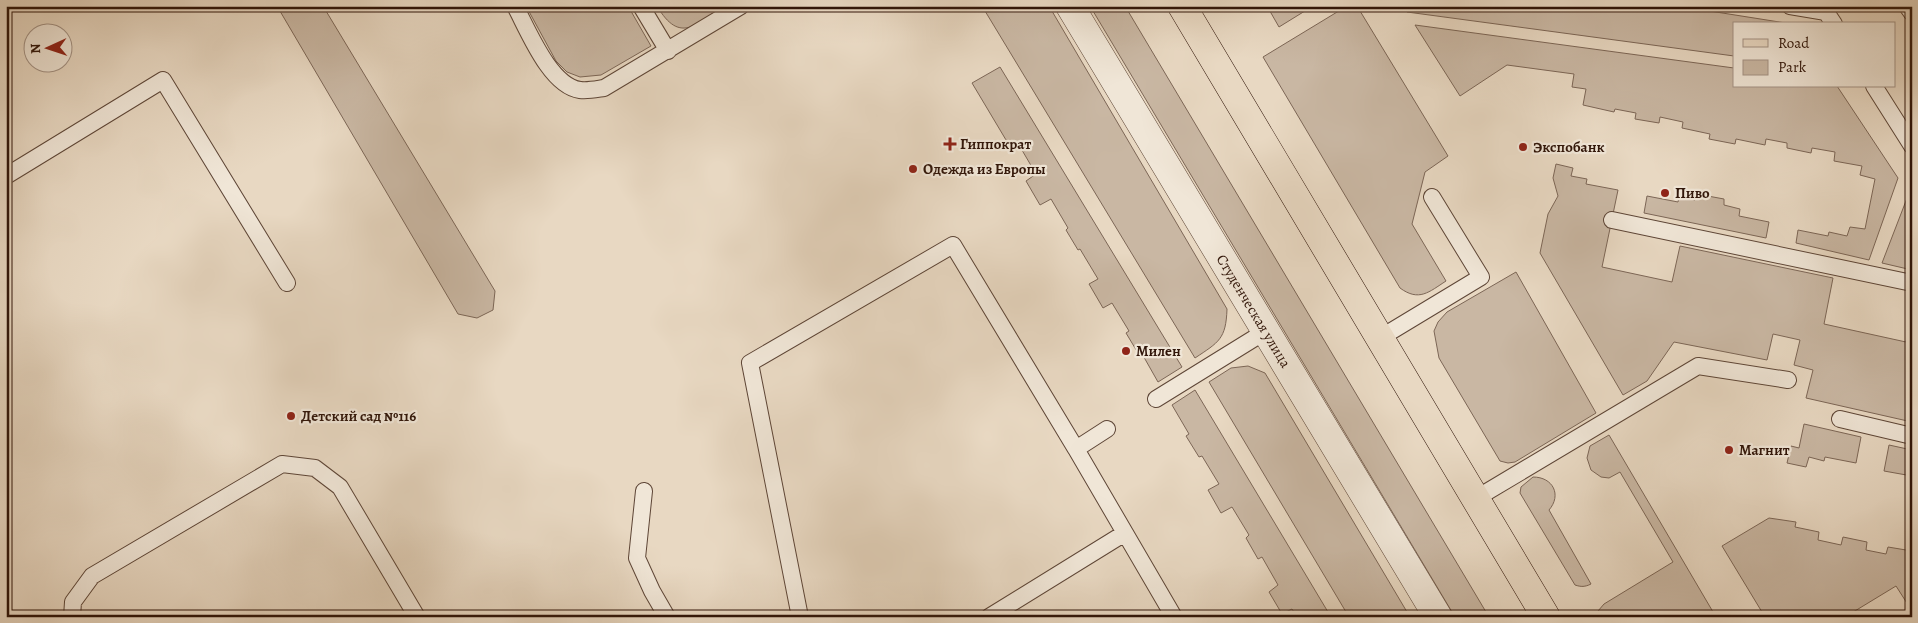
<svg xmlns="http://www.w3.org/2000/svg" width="1918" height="623" font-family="Alegreya,serif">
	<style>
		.green { fill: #c9b7a3; stroke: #7c6656 }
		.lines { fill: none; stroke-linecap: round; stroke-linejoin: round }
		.lane-casing { stroke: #5e4637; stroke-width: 18 }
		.street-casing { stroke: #5e4637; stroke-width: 29 }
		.primary-casing { stroke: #301509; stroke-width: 29 }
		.lane { stroke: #f0e6d7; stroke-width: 16 }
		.street { stroke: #f0e6d7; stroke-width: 28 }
		.primary { stroke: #e8d8c2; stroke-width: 28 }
		.poi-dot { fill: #8f2418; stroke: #f0e6d7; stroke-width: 2 }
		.labels { text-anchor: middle; stroke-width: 4.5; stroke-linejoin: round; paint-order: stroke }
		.poi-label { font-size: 15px; font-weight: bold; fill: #301509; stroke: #f0e6d7; text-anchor: start }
		.street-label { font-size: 15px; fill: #301509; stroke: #f0e6d7 }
	</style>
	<rect width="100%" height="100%" fill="#e8d8c2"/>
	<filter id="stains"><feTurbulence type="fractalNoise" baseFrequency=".004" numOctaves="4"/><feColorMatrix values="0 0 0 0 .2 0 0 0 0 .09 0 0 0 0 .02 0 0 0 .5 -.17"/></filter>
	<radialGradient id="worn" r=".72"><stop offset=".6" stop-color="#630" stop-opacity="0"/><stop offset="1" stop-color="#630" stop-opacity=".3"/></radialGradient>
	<path class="green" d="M 277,6 L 323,6 L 495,291 L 493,310 L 477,318 L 458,314 Z
		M 526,6 L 628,6 L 651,46 L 601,75 L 580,77 L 567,72 L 556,61 Z
		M 657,6 L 726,6 C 696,24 680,45 657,6 Z
		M 982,6 L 1049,6 L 1227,309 C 1226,339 1219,342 1195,358 Z
		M 1090,6 L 1125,6 L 1489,617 L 1455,617 Z
		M 1267,6 L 1313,6 L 1279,27 Z
		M 1347,6 L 1357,6 L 1448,156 L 1425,172 L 1412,224 L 1446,281 C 1429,292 1419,302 1400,288 L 1263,57 Z
		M 1414,6 L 1678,6 L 1792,24 L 1734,24 L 1734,56 L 1407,12 Z
		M 1415,25 L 1734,68 L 1734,86 L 1837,86 L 1898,178 L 1869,260 L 1796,243 L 1798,230 L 1828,236 L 1829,232 L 1847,236 L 1850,227 L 1865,229 L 1875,179 L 1860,175 L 1862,166 L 1834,161 L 1835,152 L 1812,148 L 1811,153 L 1787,148 L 1787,143 L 1766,139 L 1765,145 L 1736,139 L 1735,144 L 1709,139 L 1710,134 L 1682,128 L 1683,122 L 1660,117 L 1659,123 L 1635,119 L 1636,113 L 1615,109 L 1614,112 L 1583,105 L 1586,89 L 1572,87 L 1574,74 L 1507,65 L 1460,96 Z
		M 1000,67 L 1182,367 L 1158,382 L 1141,352 L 1138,353 L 1126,333 L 1129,331 L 1112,303 L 1103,308 L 1089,284 L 1098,279 L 1080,249 L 1078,250 L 1066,230 L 1068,228 L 1051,199 L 1040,205 L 1026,181 L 1036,174 L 1019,145 L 1012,150 L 972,83 Z
		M 1556,164 L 1573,168 L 1571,176 L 1587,179 L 1586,184 L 1618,190 L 1602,267 L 1672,282 L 1680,246 L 1833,278 L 1824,324 L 1906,342 L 1908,332 L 1912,332 L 1912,422 L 1806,398 L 1813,370 L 1794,365 L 1800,340 L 1773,334 L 1767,360 L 1674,342 L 1647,381 L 1623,395 L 1540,253 L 1548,214 L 1558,196 L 1553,178 Z
		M 1909,193 L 1912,197 L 1912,270 L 1882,263 Z
		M 1697,194 L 1724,199 L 1724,205 L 1740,209 L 1739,216 L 1769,222 L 1766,238 L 1644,213 L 1647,196 L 1678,202 L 1679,197 L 1695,200 Z
		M 1516,272 L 1596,413 L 1515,462 L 1508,463 L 1500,461 L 1439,358 L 1434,331 L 1438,322 L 1447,312 Z
		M 1248,366 L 1265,373 L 1410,617 L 1349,617 L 1209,382 L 1231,368 Z
		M 1195,390 L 1331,617 L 1297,617 L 1292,609 L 1282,614 L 1269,592 L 1278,585 L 1262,557 L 1258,559 L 1246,538 L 1249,535 L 1232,507 L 1221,513 L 1208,490 L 1219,484 L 1202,456 L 1199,457 L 1186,436 L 1189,434 L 1172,405 Z
		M 1804,424 L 1861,437 L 1856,463 L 1825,457 L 1824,461 L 1809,457 L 1806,467 L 1787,463 L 1791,446 L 1799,448 Z
		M 1609,435 L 1716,617 L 1598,617 L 1598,611 L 1604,604 L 1673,562 L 1620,472 L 1609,478 L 1601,477 L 1591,470 L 1587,458 L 1590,446 Z
		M 1889,445 L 1912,450 L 1912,476 L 1884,471 Z
		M 1533,477 C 1553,477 1562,495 1549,510 L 1591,584 C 1585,587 1581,587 1575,585 L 1520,493 L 1521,487 Z
		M 1769,518 L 1796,522 L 1795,527 L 1819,532 L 1818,540 L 1841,545 L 1843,537 L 1867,542 L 1866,550 L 1886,554 L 1888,547 L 1912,551 L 1912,611 L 1896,586 L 1845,617 L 1765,617 L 1722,546 Z"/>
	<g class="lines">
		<defs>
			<path id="lane" d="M 515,6 C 528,30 550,86 580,90 C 588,91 597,89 604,88 L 741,6
				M 641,6 L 668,51
				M 1790,6 L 1826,12 L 1834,24
				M 1907,6 L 1912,13
				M 1874,86 L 1912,146
				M 6,176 L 163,80 L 287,283
				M 1612,220 L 1912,283
				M 1380,338 L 1481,277 L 1432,197
				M 1156,399 L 1266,331
				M 1840,419 L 1912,436
				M 1076,449 L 1174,617
				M 644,491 L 637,558 L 652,591 L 667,617
				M 1475,499 L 1698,366 L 1788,380
				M 72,617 L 73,602 L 92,576 L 282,464 L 315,468 L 340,487 L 417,617
				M 800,617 L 750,363 L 953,245 L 1076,449 L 1107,429
				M 989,617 L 1125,533"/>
			<g id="street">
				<path id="s1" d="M 1070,6 L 1438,617"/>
			</g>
			<path id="primary" d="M 1182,6 L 1546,617"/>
		</defs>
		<use href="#lane" class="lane-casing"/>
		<use href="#street" class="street-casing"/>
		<use href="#primary" class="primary-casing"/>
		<use href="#lane" class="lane"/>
		<use href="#street" class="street"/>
		<use href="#primary" class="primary"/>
	</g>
	<g class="poi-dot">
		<path d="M947.5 136.5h5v5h5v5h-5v5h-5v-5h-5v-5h5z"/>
		<circle cx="1523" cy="147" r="5"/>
		<circle cx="913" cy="169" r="5"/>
		<circle cx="1665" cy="193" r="5"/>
		<circle cx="1126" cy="351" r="5"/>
		<circle cx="291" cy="416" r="5"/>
		<circle cx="1729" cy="450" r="5"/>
	</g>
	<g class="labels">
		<g class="poi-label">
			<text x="960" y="149">Гиппократ</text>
			<text x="1533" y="152">Экспобанк</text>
			<text x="923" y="174">Одежда из Европы</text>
			<text x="1675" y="198">Пиво</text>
			<text x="1136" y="356">Милен</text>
			<text x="301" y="421">Детский сад №116</text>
			<text x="1739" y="455">Магнит</text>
		</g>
		<g class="street-label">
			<text dy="5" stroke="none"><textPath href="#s1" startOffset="356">Студенческая улица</textPath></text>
		</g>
	</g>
	<rect width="1918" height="623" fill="none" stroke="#e8d8c2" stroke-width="25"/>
	<rect x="8" y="8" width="1903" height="608" fill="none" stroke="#301509" stroke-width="2.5"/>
	<rect x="12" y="12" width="1893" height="598" fill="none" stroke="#301509"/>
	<rect x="1733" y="22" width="162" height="65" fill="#f0e6d7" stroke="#a39285"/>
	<rect x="1743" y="39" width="25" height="8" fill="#e8d8c2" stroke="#a39285"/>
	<text x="1778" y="48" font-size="15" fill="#301509">Road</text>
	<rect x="1743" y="60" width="25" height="15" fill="#c9b7a3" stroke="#a39285"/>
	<text x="1778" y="72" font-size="15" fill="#301509">Park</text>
	<g transform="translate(48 48) rotate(267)"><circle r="24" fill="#f0e6d7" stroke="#a39285"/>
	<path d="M0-4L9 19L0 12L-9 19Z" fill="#8f2418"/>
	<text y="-8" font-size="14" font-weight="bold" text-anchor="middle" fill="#301509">N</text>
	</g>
	<rect width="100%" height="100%" filter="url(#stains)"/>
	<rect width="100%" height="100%" fill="url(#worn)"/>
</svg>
